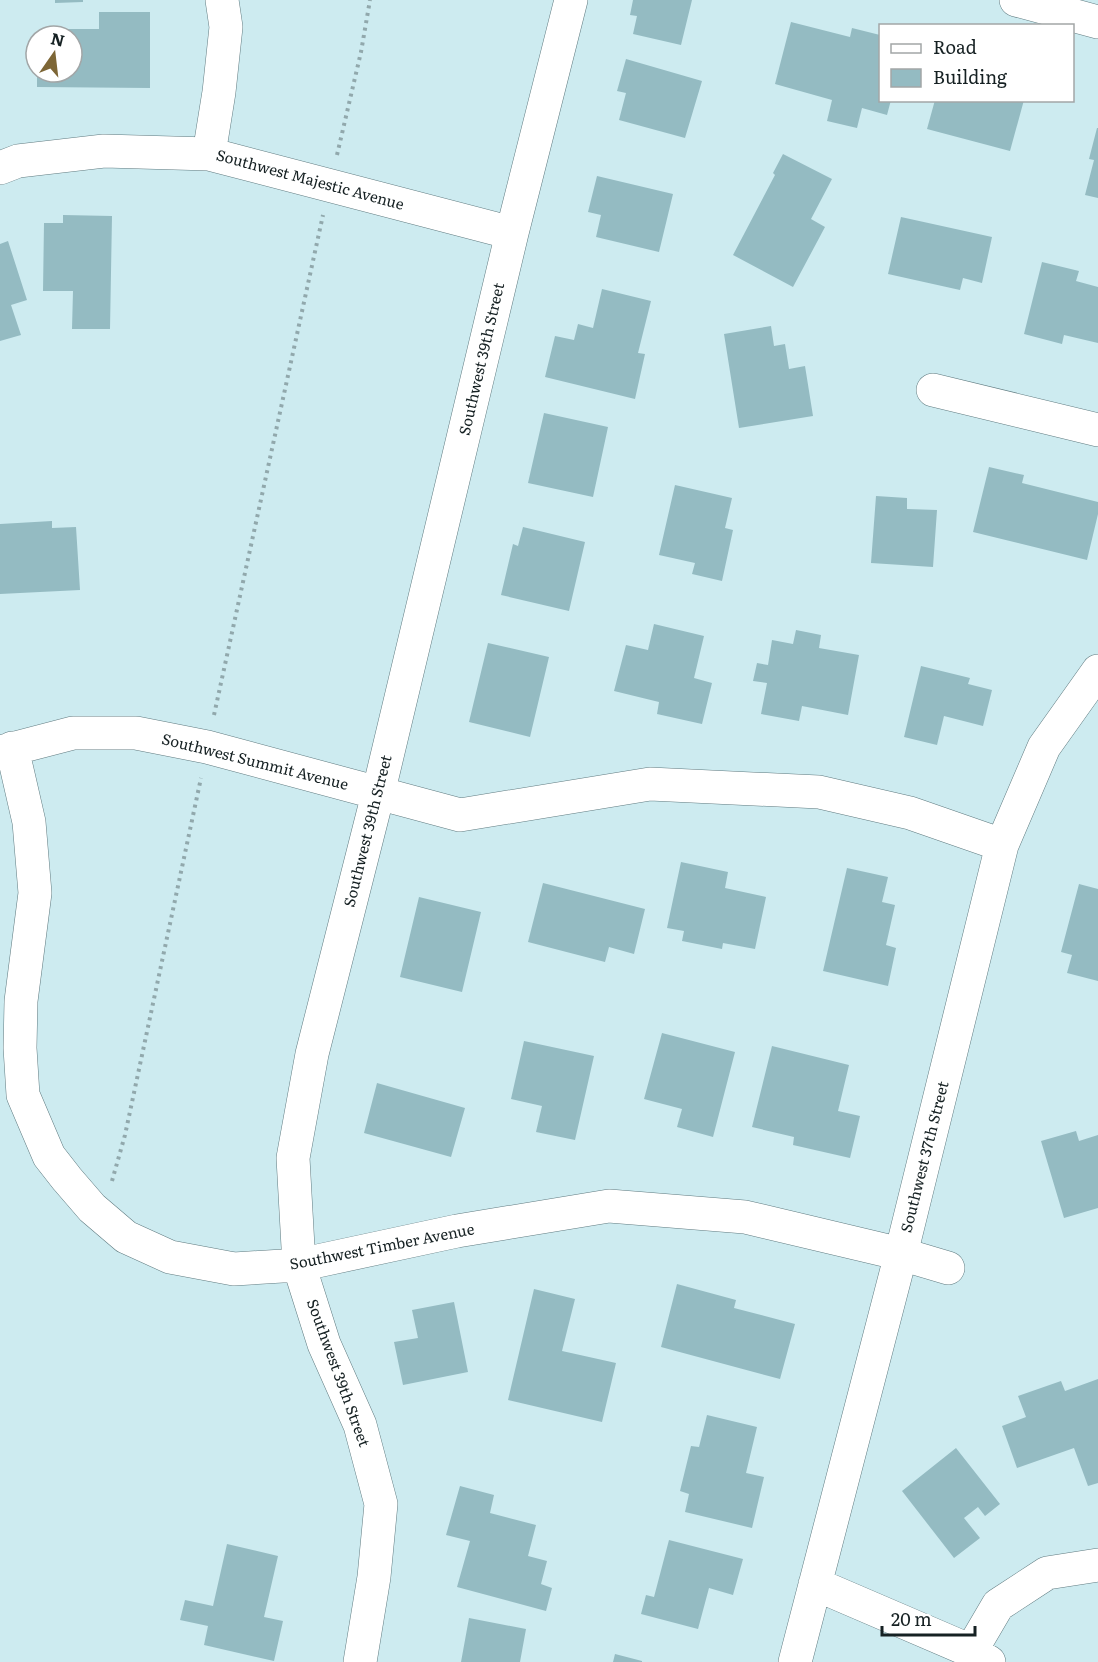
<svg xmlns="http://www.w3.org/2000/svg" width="1098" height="1662" font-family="Literata,serif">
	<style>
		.building { fill: #94bbc2 }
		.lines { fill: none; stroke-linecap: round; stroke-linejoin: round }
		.street-casing { stroke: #607b80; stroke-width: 34 }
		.path { stroke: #91a8ac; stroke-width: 4; stroke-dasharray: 3 4.5; stroke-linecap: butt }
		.street { stroke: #fff; stroke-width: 33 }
		.labels { text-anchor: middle; stroke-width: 6; stroke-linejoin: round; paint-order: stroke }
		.street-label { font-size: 15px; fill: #162123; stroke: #fff }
	</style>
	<rect width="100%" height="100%" fill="#cdebf0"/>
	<path class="building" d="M 55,0 L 83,0 L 83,2 L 55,3 Z
		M 633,0 L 692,0 L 681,45 L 633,34 L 637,16 L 630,15 Z
		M 99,12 L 150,12 L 150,88 L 37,87 L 37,72 L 72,72 L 72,36 L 53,36 L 53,29 L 99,29 Z
		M 791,22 L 850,37 L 852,28 L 880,35 L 880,100 L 891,100 L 887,115 L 862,108 L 857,128 L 827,121 L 832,100 L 775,84 Z
		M 626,59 L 702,81 L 685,138 L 619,120 L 626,93 L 617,91 Z
		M 935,100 L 1024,100 L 1010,151 L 927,129 Z
		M 1097,128 L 1098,128 L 1098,198 L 1085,195 L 1094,160 L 1089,159 Z
		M 783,154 L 832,179 L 811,219 L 825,227 L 793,287 L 733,255 L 775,175 L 773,173 Z
		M 597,176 L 673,194 L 659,252 L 596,237 L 601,215 L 588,212 Z
		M 63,215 L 112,216 L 110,329 L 72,329 L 73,291 L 43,291 L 44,223 L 63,223 Z
		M 901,217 L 992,237 L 982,283 L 963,278 L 960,290 L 888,274 Z
		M 8,241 L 27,300 L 11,305 L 21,335 L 0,341 L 0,244 Z
		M 1042,262 L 1079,271 L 1076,281 L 1098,287 L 1098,343 L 1064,335 L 1062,344 L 1024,334 Z
		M 602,289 L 651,301 L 638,353 L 645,354 L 635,399 L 545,377 L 555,336 L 574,340 L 578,324 L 593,328 Z
		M 771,326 L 774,346 L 785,344 L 789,369 L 805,366 L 813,416 L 739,428 L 724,334 Z
		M 544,413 L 608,427 L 593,497 L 528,483 Z
		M 989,467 L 1024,475 L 1022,483 L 1098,502 L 1098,514 L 1087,560 L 973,532 Z
		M 675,485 L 732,498 L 725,528 L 733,530 L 722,581 L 692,574 L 695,563 L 659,555 Z
		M 876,496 L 907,498 L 907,509 L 937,510 L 933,567 L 871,563 Z
		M 52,521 L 52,528 L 76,527 L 80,590 L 0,594 L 0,524 Z
		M 523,527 L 585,542 L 569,611 L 501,595 L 513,544 L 518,546 Z
		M 654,624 L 704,636 L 694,678 L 712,683 L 702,724 L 657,714 L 659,702 L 614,691 L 626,645 L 648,650 Z
		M 796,630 L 821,635 L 819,648 L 859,655 L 848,715 L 802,706 L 799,721 L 761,714 L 767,683 L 753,681 L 757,663 L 768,665 L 772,640 L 793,644 Z
		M 488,643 L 549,657 L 530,737 L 469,722 Z
		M 921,666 L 970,678 L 968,684 L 992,690 L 983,726 L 944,716 L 937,745 L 904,737 Z
		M 681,862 L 728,872 L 725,888 L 766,897 L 755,949 L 723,943 L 722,949 L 682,941 L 684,931 L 667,928 Z
		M 847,868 L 888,877 L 882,902 L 895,905 L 886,945 L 896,948 L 888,986 L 823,971 Z
		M 543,883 L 645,909 L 634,954 L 609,947 L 605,962 L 528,942 Z
		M 1079,884 L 1098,889 L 1098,981 L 1067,973 L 1072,955 L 1061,952 Z
		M 419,897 L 481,912 L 462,992 L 400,977 Z
		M 662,1033 L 735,1052 L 713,1137 L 677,1127 L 682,1109 L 644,1099 Z
		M 524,1041 L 594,1056 L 575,1140 L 536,1132 L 542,1106 L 511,1099 Z
		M 772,1046 L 849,1065 L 838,1111 L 860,1116 L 850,1158 L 793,1145 L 794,1137 L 752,1127 Z
		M 377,1083 L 465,1108 L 451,1157 L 364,1133 Z
		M 1076,1131 L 1079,1141 L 1098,1135 L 1098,1208 L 1064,1218 L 1041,1141 Z
		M 677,1284 L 736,1300 L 734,1308 L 795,1324 L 780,1379 L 661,1347 Z
		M 534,1289 L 575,1299 L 562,1351 L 616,1363 L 602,1422 L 508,1400 Z
		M 454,1302 L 468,1372 L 403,1385 L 394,1342 L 418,1338 L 412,1310 Z
		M 1098,1379 L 1098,1483 L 1088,1486 L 1074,1448 L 1017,1468 L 1002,1426 L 1026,1417 L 1018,1396 L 1061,1381 L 1065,1391 Z
		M 707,1415 L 757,1427 L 746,1473 L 764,1477 L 752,1528 L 685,1512 L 689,1494 L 680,1491 L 691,1446 L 699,1447 Z
		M 956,1448 L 1000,1504 L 985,1516 L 978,1507 L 964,1518 L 980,1538 L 954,1558 L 902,1491 Z
		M 460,1486 L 494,1495 L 490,1513 L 536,1525 L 528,1556 L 547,1561 L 541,1584 L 552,1588 L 546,1611 L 457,1587 L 470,1541 L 446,1535 Z
		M 669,1540 L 743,1559 L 733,1595 L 709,1588 L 698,1629 L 641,1614 L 646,1595 L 654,1597 Z
		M 227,1544 L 278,1556 L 264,1617 L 283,1621 L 274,1661 L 204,1645 L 208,1626 L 180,1620 L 185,1600 L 213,1606 Z
		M 469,1618 L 526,1629 L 520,1662 L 461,1662 Z
		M 615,1654 L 642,1661 L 642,1662 L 613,1662 Z"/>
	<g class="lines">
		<defs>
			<path id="street" d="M 1016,0 L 1098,22
				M 209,154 L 219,92 L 226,27 L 222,0
				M 0,168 L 18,161 L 104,151 L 209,154 L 512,233
				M 933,390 L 1098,430
				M 12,748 L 29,822 L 35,893 L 21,1001 L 20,1048 L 23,1095 L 49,1156 L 67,1179 L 92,1208 L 126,1237 L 170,1257 L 234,1269 L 299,1265 L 457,1231 L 609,1206 L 745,1217 L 901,1254 L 948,1268
				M 0,752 L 73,733 L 136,733 L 207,747 L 460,815 L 650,784 L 819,792 L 910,813 L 1002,845
				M 815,1584 L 971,1651 L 989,1662
				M 971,1651 L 998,1605 L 1047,1573 L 1098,1565
				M 360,1662 L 374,1577 L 381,1504 L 360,1425 L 324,1344 L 299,1265 L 293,1158 L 312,1054 L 378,794 L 512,233 L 571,0
				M 795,1662 L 901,1254 L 1002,845 L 1044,747 L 1098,671"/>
		</defs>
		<use href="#street" class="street-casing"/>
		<path class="path" d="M 337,155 L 361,52 L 370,0
			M 214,715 L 323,215
			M 112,1181 L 125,1135 L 201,778"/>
		<use href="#street" class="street"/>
	</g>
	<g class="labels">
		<g class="street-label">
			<text transform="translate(310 180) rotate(15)" y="5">Southwest Majestic Avenue</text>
			<text transform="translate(482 359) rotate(-77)" y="5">Southwest 39th Street</text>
			<text transform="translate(255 762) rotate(14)" y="5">Southwest Summit Avenue</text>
			<text transform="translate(368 831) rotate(-76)" y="5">Southwest 39th Street</text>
			<text transform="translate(925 1157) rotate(-76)" y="5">Southwest 37th Street</text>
			<text transform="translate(382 1247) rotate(-11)" y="5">Southwest Timber Avenue</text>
			<text transform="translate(338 1373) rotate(70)" y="5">Southwest 39th Street</text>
		</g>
	</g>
	<rect x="879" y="24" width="195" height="78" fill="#ffffff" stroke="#a2a6a7" stroke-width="1.5"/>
	<rect x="891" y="44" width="30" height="9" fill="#ffffff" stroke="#a2a6a7" stroke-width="1.5"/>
	<text x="933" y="54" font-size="18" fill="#162123">Road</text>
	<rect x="891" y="69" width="30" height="18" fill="#94bbc2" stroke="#a2a6a7" stroke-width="1.5"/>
	<text x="933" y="84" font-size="18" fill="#162123">Building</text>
	<g transform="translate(54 54) rotate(14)"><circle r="28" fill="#ffffff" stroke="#a2a6a7" stroke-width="1.5"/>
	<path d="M0-4.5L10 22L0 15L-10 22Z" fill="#7d6636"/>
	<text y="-9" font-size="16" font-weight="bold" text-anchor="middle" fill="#162123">N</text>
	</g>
	<path d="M882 1626v9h93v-9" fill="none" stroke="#162123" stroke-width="3"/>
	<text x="891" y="1626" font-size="18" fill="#162123" stroke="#ffffff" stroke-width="4.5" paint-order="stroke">20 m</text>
</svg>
